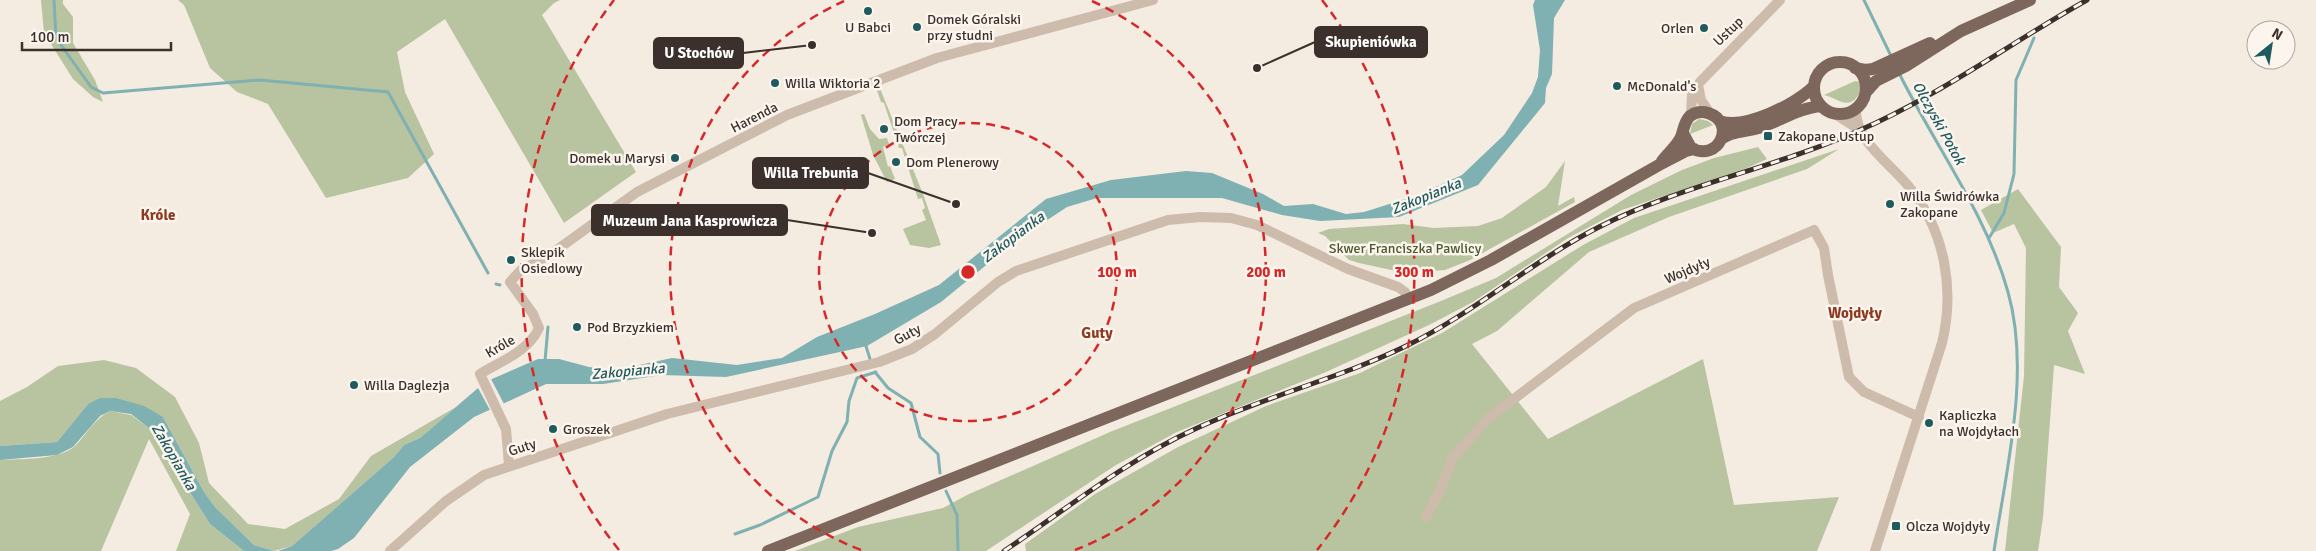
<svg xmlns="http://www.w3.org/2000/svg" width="2316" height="551" font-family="Signika,sans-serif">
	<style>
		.green { fill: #b8c4a0 }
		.water { fill: #7fb0b2 }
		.pier { fill: #f4ebe1 }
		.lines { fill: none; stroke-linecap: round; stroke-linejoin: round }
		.stream { stroke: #7fb0b2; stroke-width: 3 }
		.minor { stroke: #cdbbac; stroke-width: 10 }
		.major { stroke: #7d675c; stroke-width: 12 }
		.rail-casing { stroke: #3b302b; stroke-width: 5 }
		.rail { stroke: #fbf5ee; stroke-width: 3; stroke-dasharray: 9; stroke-linecap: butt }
		.ring { fill: none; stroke: #d62828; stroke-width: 2.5; stroke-dasharray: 9 6 }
		.poi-dot { fill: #1f5a5e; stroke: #fbf5ee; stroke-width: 2 }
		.labels { text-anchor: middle; stroke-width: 5; stroke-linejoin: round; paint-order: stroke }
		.poi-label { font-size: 14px; fill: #3b302b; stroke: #fbf5ee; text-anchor: start }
		.street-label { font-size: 14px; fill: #3b302b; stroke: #fbf5ee }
		.park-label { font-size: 14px; fill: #4a5a2e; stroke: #fbf5ee }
		.water-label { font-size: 15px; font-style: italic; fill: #1f5a5e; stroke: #fbf5ee }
		.neighbourhood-label { font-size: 15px; font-weight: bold; fill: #8c3b22; stroke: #fbf5ee }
		.centre { fill: #d62828; stroke: #fbf5ee; stroke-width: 2.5 }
		.ring-label { font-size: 15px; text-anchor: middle; font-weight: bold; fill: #d62828; stroke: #fbf5ee; stroke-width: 5; stroke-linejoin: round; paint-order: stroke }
		.leader { fill: none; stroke: #3b302b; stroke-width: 2 }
		.callout-dot { fill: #3b302b; stroke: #fbf5ee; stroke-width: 2 }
		.callout { fill: #3b302b; stroke: #3b302b; stroke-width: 2 }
		.callout-label { font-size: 15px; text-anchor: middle; font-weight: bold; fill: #fff }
	</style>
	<rect width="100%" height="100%" fill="#f4ebe1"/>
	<path class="green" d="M 41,0 L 63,0 L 63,4 L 73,17 L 73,43 L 95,80 L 103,102 L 93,97 L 73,79 L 44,33 Z
		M 178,0 L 560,0 L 554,3 L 542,15 L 636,172 L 564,223 L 445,19 L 397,52 L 405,92 L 434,154 L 408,178 L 326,198 L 268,104 L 237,92 L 210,68 L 184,5 Z
		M 1855,81 L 1860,82 C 1861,88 1861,92 1857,97 C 1847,110 1835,97 1824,95 Z
		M 879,86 L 923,194 L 941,245 L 929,248 L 910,245 L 903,229 L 926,220 L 922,210 L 925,208 L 922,198 L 918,199 L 902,148 L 899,148 L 884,103 L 881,102 L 876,88 Z
		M 864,114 L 870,129 L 879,139 L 887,138 L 889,144 L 883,147 L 888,167 L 890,166 L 895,179 L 887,182 L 873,155 L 861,115 Z
		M 1699,119 L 1708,121 L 1713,125 L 1690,134 L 1692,124 Z
		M 1758,147 L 1767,159 L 1747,168 L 1622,210 L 1568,238 L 1473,302 L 1429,325 L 1326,372 L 1177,432 L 1116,465 L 986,551 L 795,551 L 858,527 L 943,508 L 967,495 L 1110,432 L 1441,301 L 1496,278 L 1631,195 L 1682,170 L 1714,158 Z
		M 1839,149 L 1807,169 L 1669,217 L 1589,252 L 1497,331 L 1472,344 L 1548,439 L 1703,359 L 1734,505 L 1839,497 L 1817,551 L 1026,551 L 1025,544 L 1095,494 L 1178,447 L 1266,406 L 1360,373 L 1442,333 L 1583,245 L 1634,218 Z
		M 1565,161 L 1558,206 L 1574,197 L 1575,202 L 1470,260 L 1445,270 L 1405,273 L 1359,263 L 1349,260 L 1325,236 L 1318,233 L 1329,229 L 1403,224 L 1434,228 L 1478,226 L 1502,218 L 1546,187 Z
		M 2018,189 L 2061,247 L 2059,287 L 2078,313 L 2068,331 L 2085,374 L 2054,365 L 2043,518 L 2038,551 L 2005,551 L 2024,376 L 2026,248 L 2014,224 L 1993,233 L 1981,210 Z
		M 104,360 L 136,368 L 175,397 L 199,443 L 209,483 L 248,524 L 285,529 L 339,499 L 371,456 L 456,407 L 420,438 L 404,445 L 394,457 L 292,546 L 274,551 L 254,545 L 215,507 L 204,492 L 163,417 L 88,404 L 57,442 L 0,446 L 0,401 L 27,387 L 58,366 Z
		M 110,411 L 131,415 L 150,429 L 210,524 L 244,551 L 176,551 L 190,514 L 149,439 L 101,551 L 0,551 L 0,460 C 20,459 60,460 75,446 C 87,434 94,419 110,411 Z"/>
	<path class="water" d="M 1535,0 L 1565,0 L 1554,18 L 1552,74 L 1546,88 L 1545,103 L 1478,185 L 1399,217 L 1320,221 L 1282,215 L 1222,198 L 1097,198 L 1067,207 L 1017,240 L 941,302 L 867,346 L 726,377 L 662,375 L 603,384 L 546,384 L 474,417 L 410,467 L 354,538 L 338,549 L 331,551 L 278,551 L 292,546 L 394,457 L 404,445 L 420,438 L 485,382 L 538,359 L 559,359 L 589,367 L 616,370 L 672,358 L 737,365 L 782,358 L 817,337 L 875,314 L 939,285 L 1046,199 L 1111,180 L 1186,171 L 1212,173 L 1263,194 L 1284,206 L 1313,204 L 1346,214 L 1364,212 L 1415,196 L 1462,175 L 1504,135 L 1532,93 L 1538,77 L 1540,50 L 1533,5 Z
		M 100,398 L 116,398 L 144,406 L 163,417 L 204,492 L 215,507 L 254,545 L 274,551 L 244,551 L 210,524 L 150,429 L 131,414 L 110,411 L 100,416 L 73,447 L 57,455 L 0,460 L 0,446 L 57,442 L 88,404 Z"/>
	<path class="pier" d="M 490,377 L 505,406 L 491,412 L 477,386 Z"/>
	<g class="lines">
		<path class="stream" d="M 54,0 L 56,38 L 91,87 L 103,93 L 260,80 L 388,92 L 488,273
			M 1864,0 L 1892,58
			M 1899,73 C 1935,146 1986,213 2008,292 C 2031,373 2006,470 1994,551
			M 1989,238 L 2004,213 L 2014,174 L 2016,80 L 2034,38
			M 496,284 L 500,285
			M 865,343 L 870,359
			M 545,361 L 548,327
			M 875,372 L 888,388 L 911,403 L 920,437 L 938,454 L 940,473
			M 946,491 L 957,515 L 958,551
			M 735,534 L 760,525 L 818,497 L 832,451 L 847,422 L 849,401 L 857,378 L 876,372"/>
		<path class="minor" d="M 1698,85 L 1701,100 L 1710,113
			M 1856,109 C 1854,140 1892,165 1910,188 C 1945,232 1955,289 1942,343 L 1875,551
			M 1832,112 L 1860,130
			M 1691,116 L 1692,95 L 1700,82 L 1780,0
			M 509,465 L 506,429 L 480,374 C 501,361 528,352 539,328 L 533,314 L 510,282 L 520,271 L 551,254 L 637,192 L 787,115 L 937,58 L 1153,0
			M 1426,517 L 1439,493 L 1453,457 L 1490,417 L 1634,308 L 1814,230 L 1824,248 L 1828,275 L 1849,377 L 1864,392 L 1919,417
			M 390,551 L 446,501 L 484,475 L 667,414 L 879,362 L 912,349 L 935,334 L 998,282 L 1016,271 L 1168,220 L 1200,217 L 1231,218 L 1257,225 L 1348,269 L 1398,287 L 1405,292 L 1408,300"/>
		<path class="major" d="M1814 88a26 26 0 1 1 52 0a26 26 0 1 1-52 0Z
			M 1855,68 L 1865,70 L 1873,69 L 1930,43
			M 1867,91 L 1876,81 L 1906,66 L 1961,31 L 2030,0
			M 1720,121 C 1744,130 1796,104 1813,87
			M 1721,139 C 1731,131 1743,132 1755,129 C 1777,123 1798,108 1821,106
			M 1662,161 C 1668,153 1677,146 1681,137 C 1684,129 1684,122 1690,116 C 1695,112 1702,111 1708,113 C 1737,122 1719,163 1691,148 L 1683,133
			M 768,551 L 1431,290 L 1491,260 L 1659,165 L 1686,151 L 1694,149"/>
		<defs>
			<path id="rail" d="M 1004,551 C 1067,509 1125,461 1195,429 C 1263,397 1338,379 1406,346 C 1474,313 1532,261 1599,227 C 1682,185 1774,168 1858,131 C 1939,96 2010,43 2087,0"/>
		</defs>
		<use href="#rail" class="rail-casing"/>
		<use href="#rail" class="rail"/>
	</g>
	<g class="ring">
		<circle cx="968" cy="272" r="149"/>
		<path d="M861 550A298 298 0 0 1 844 1M1092 1A298 298 0 0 1 1075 550"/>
		<path d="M619 550A446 446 0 0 1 614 0M1322 0A446 446 0 0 1 1317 550"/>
	</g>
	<g class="poi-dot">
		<circle cx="868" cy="11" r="5"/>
		<circle cx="917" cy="27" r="5"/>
		<circle cx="1704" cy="28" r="5"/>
		<circle cx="775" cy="83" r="5"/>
		<circle cx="1617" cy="86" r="5"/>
		<circle cx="884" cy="129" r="5"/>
		<rect x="1763" y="131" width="10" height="10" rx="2.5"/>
		<circle cx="675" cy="158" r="5"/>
		<circle cx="896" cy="162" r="5"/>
		<circle cx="1890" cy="204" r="5"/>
		<circle cx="511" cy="260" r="5"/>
		<circle cx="577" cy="327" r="5"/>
		<circle cx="354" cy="385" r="5"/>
		<circle cx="1929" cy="423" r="5"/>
		<circle cx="553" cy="429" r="5"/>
		<rect x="1891" y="521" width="10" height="10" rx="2.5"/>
	</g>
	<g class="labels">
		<g class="poi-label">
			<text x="927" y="24">Domek Góralski<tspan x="927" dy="16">przy studni</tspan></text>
			<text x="868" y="32" text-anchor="middle">U Babci</text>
			<text x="1694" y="33" text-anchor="end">Orlen</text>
			<text x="785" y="88">Willa Wiktoria 2</text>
			<text x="1627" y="91">McDonald's</text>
			<text x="894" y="126">Dom Pracy<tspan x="894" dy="16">Twórczej</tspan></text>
			<text x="1778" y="141">Zakopane Ustup</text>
			<text x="665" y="163" text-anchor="end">Domek u Marysi</text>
			<text x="906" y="167">Dom Plenerowy</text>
			<text x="1900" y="201">Willa Świdrówka<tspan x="1900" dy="16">Zakopane</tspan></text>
			<text x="521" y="257">Sklepik<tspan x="521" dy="16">Osiedlowy</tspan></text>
			<text x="587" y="332">Pod Brzyzkiem</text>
			<text x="364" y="390">Willa Daglezja</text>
			<text x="1939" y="420">Kapliczka<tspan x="1939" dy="16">na Wojdyłach</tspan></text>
			<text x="563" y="434">Groszek</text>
			<text x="1906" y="531">Olcza Wojdyły</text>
		</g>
		<g class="street-label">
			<text transform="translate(1728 31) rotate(-44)" y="5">Ustup</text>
			<text transform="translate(754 117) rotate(-27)" y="5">Harenda</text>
			<text transform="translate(1687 270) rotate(-23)" y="5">Wojdyły</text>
			<text transform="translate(907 334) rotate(-28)" y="5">Guty</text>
			<text transform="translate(500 346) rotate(-30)" y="5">Króle</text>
			<text transform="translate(522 447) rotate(-18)" y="5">Guty</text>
		</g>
		<g class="park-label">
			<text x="1405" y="253">Skwer Franciszka Pawlicy</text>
		</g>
		<g class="water-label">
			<text transform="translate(1939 123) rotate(61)" y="5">Olczyski Potok</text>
			<text transform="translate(1426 196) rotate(-22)" y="5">Zakopianka</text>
			<text transform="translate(1013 237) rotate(-37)" y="5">Zakopianka</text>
			<text transform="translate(628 371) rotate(-5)" y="5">Zakopianka</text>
			<text transform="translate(174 457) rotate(60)" y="5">Zakopianka</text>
		</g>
		<g class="neighbourhood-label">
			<text x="158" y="220">Króle</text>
			<text x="1855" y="318">Wojdyły</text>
			<text x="1097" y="338">Guty</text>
		</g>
	</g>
	<circle cx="968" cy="272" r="8" class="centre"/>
	<g class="ring-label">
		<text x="1117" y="277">100 m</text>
		<text x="1266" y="277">200 m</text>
		<text x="1414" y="277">300 m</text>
	</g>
	<path class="leader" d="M1257 68L1315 42M812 45L743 53M956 204L868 173M872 233L787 220"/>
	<g class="callout-dot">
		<circle cx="1257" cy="68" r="5"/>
		<circle cx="812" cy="45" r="5"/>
		<circle cx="956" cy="204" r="5"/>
		<circle cx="872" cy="233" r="5"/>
	</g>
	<g class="callout">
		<rect x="1315" y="27" width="112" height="30" rx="5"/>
		<rect x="654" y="38" width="89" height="30" rx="5"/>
		<rect x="753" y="158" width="115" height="30" rx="5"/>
		<rect x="592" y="205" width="195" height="30" rx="5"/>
	</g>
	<g class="callout-label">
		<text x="1371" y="47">Skupieniówka</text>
		<text x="699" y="58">U Stochów</text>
		<text x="811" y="178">Willa Trebunia</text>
		<text x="690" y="226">Muzeum Jana Kasprowicza</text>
	</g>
	<g transform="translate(2271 45) rotate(30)"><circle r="24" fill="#fbf5ee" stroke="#aea6a0"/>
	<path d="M0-4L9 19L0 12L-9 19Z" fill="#1f5a5e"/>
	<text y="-8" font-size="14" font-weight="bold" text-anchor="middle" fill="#3b302b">N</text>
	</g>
	<path d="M22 42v8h149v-8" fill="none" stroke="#3b302b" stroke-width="2.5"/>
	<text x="30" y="42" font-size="15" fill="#3b302b" stroke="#fbf5ee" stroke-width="4" paint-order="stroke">100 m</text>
</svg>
